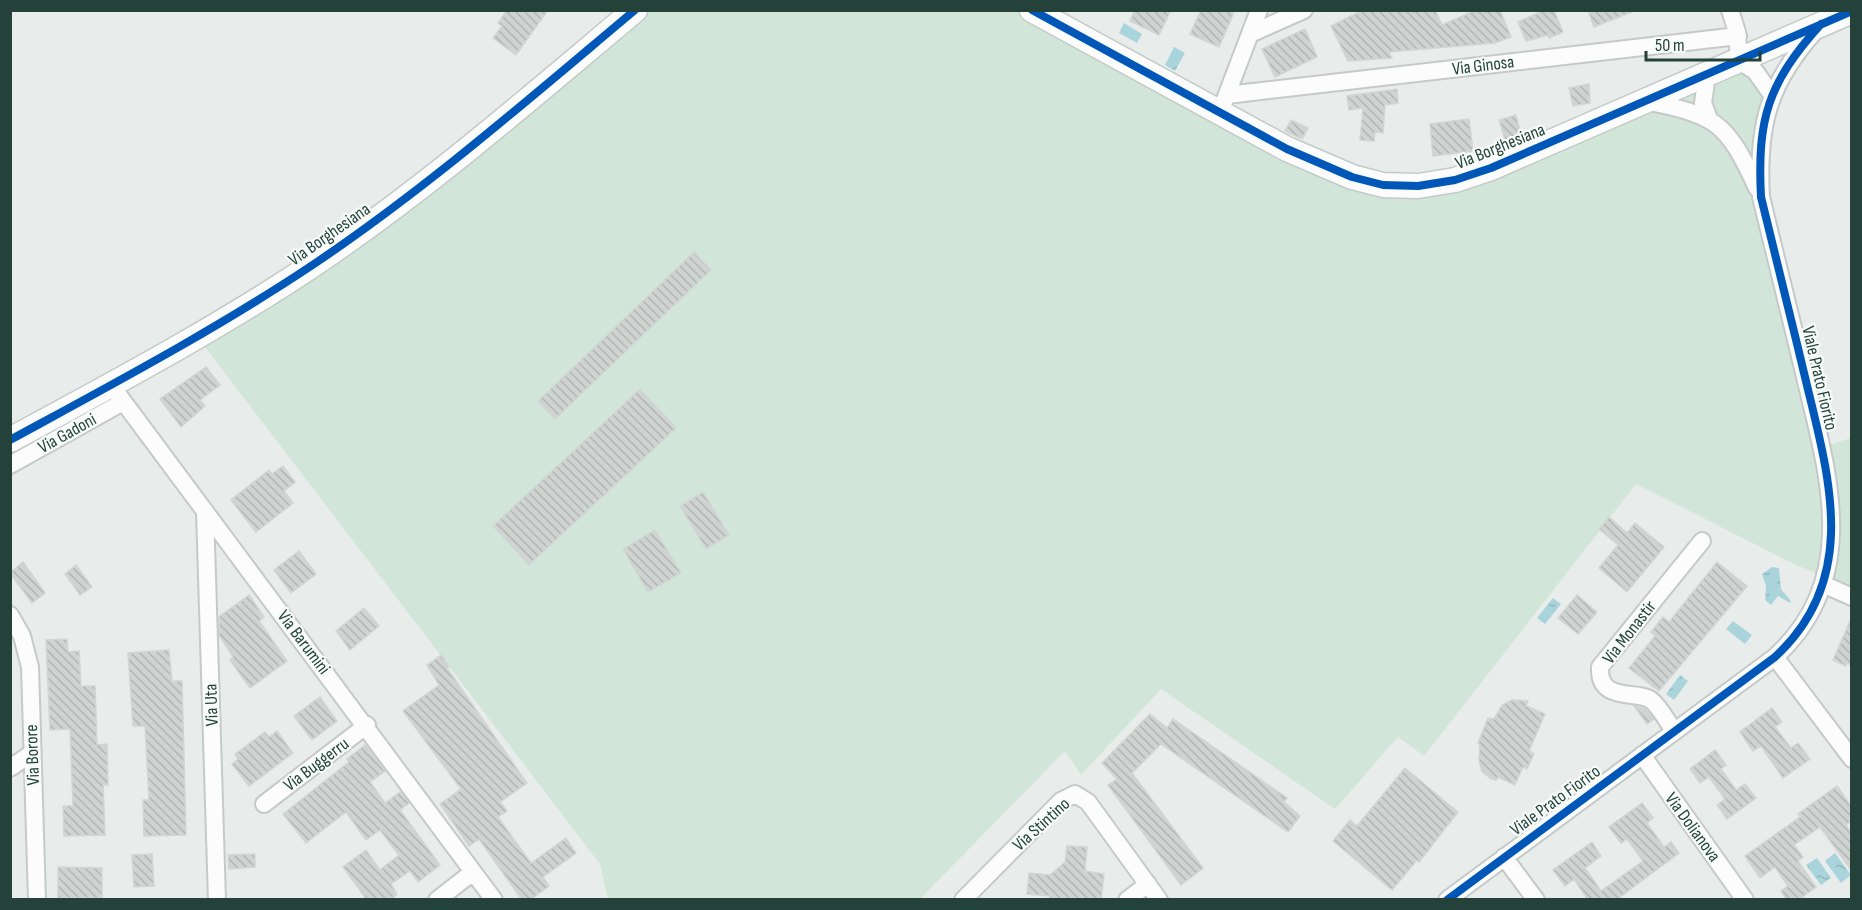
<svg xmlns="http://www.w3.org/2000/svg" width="1862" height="910" font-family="'Sofia Sans Condensed',sans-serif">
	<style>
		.grass { fill: #d1e6d8 }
		.water { fill: url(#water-ripples) }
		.building { fill: url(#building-back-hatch); stroke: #d1d6d4; stroke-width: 1.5 }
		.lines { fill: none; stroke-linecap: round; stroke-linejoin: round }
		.street-casing { stroke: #c5cac8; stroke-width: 20 }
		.secondary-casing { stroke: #c3cbc8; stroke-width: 27 }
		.street { stroke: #fcfcfc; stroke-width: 16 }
		.secondary { stroke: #fcfcfc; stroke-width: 24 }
		.cycleway-casing { stroke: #f7fbf9; stroke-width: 11 }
		.cycleway { stroke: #0057b8; stroke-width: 8 }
		.labels { text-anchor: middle; stroke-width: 4.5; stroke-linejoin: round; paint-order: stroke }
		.street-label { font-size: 18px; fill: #24423a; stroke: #f7fbf9 }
	</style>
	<defs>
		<pattern id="water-ripples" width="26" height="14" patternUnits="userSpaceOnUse" patternTransform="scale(1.5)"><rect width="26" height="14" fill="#a9d4db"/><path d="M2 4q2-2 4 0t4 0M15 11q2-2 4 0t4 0" fill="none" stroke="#91b7bd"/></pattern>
		<pattern id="building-back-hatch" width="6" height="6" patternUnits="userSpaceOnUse" patternTransform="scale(1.5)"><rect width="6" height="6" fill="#cfd4d2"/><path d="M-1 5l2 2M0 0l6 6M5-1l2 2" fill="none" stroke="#b2b7b5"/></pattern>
	</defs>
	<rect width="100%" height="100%" fill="#e8edeb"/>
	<path class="grass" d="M 635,11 L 1032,11 L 1309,160 L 1434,184 L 1739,61 L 1769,101 L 1761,197 L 1822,447 L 1851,438 L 1851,587 L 1796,565 L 1636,484 L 1424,756 L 1398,737 L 1335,809 L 1161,689 L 1081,775 L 1065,751 L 920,899 L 608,899 L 600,864 L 205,347 L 303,285 Z"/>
	<path class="water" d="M 1124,23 L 1142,34 L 1137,43 L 1119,33 Z
		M 1174,47 L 1185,53 L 1175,71 L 1165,65 Z
		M 1772,567 L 1779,568 L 1781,589 L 1791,601 L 1790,603 L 1778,596 L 1771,605 L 1765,600 L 1766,586 L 1762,574 Z
		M 1553,598 L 1561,604 L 1545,624 L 1537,618 Z
		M 1733,621 L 1752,635 L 1745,644 L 1726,629 Z
		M 1680,675 L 1688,681 L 1674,700 L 1666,694 Z
		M 1835,853 L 1851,875 L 1841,883 L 1825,861 Z
		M 1817,858 L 1831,878 L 1821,885 L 1806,865 Z"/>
	<path class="building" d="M 507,10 L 548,10 L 516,55 L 493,38 L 502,26 L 498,23 Z
		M 1135,10 L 1171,10 L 1159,35 L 1130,21 Z
		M 1201,10 L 1235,10 L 1219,47 L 1190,34 Z
		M 1363,10 L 1435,10 L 1442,25 L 1476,10 L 1500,10 L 1511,37 L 1495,43 L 1389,52 L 1392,58 L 1348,61 L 1331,26 Z
		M 1545,10 L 1554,10 L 1563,32 L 1549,38 L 1548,35 L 1526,41 L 1518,22 Z
		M 1595,10 L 1634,10 L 1634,11 L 1594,27 L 1589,13 Z
		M 1305,29 L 1317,57 L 1275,77 L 1262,49 Z
		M 1589,84 L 1590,103 L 1573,106 L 1569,88 Z
		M 1397,89 L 1398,103 L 1385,105 L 1383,133 L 1375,132 L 1374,141 L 1360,140 L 1363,108 L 1349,110 L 1347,96 Z
		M 1516,115 L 1522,139 L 1507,146 L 1499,120 Z
		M 1469,119 L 1473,151 L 1433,156 L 1430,124 Z
		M 1291,120 L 1308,128 L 1302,139 L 1285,131 Z
		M 694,252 L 711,270 L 555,419 L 538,401 Z
		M 206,367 L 220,385 L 200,400 L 205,406 L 181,427 L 160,399 Z
		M 640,389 L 676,428 L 529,565 L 493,526 Z
		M 283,466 L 295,482 L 284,491 L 293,503 L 256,532 L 231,500 L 269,470 L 272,474 Z
		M 703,492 L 729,535 L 706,549 L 680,506 Z
		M 1609,517 L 1627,533 L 1635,523 L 1664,547 L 1627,592 L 1599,568 L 1618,545 L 1599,529 Z
		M 655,530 L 681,573 L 648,592 L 623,549 Z
		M 299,551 L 316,574 L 291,593 L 274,570 Z
		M 23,562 L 45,593 L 32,603 L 10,573 Z
		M 1717,562 L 1747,586 L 1659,691 L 1629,668 L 1655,636 L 1651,632 L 1663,617 L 1669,622 Z
		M 76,565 L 92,587 L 80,595 L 65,574 Z
		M 249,595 L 264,617 L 259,621 L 287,661 L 250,688 L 230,660 L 233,657 L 219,635 L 219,617 Z
		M 1577,595 L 1597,612 L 1578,634 L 1558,618 Z
		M 364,608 L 379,626 L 350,650 L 336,631 Z
		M 1851,619 L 1851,665 L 1847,663 L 1846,666 L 1833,660 Z
		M 67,639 L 68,652 L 79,651 L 81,686 L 95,686 L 97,745 L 107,744 L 108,785 L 103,785 L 105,835 L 64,836 L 63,806 L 73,806 L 70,729 L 50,730 L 46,640 Z
		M 169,650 L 172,681 L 182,681 L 186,835 L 144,836 L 143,800 L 149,800 L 145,726 L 133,726 L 128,653 Z
		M 441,655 L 449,667 L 447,668 L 527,783 L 500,802 L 507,811 L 498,817 L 531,863 L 566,838 L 576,853 L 543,877 L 549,886 L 530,900 L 522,900 L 479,839 L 469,846 L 440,804 L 461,789 L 403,711 L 439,685 L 427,665 Z
		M 320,697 L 337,721 L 312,740 L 294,716 Z
		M 1512,700 L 1528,701 L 1526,706 L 1545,714 L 1529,751 L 1534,754 L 1527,769 L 1523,767 L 1515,785 L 1498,777 L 1496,780 L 1490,778 L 1482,771 L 1479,760 L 1480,744 L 1478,743 L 1488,718 L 1494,719 L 1502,705 Z
		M 1634,706 L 1645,709 L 1654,719 L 1647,724 Z
		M 1772,708 L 1782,722 L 1775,727 L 1791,748 L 1798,743 L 1810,759 L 1783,778 L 1761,746 L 1753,751 L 1740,732 Z
		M 1150,714 L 1167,728 L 1173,719 L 1287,798 L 1284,802 L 1300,816 L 1288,832 L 1161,744 L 1132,773 L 1203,868 L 1181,885 L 1108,785 L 1117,779 L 1102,763 Z
		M 277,731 L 293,753 L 249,786 L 232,764 L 238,759 L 235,754 L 265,732 L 269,737 Z
		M 365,745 L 385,771 L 370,782 L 385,803 L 400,792 L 409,803 L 400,810 L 440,865 L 418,882 L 410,871 L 391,884 L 397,894 L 390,900 L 367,900 L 343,867 L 366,850 L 380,870 L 399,855 L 380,830 L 366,840 L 346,812 L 306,843 L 283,814 L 349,762 L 347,759 Z
		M 1715,750 L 1726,765 L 1721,769 L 1736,790 L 1745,784 L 1756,798 L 1727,819 L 1717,805 L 1725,799 L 1709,777 L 1700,783 L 1690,769 Z
		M 1405,768 L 1458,812 L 1419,862 L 1417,860 L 1392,890 L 1333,841 L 1350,820 L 1357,826 Z
		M 1837,786 L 1851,806 L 1851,821 L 1846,825 L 1851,833 L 1851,870 L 1820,827 L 1794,845 L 1803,857 L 1798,861 L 1816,887 L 1798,900 L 1787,900 L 1781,891 L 1788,886 L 1775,867 L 1760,878 L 1745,856 L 1800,817 L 1798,814 Z
		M 1642,803 L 1653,818 L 1647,823 L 1664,847 L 1671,842 L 1679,853 L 1616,900 L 1588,900 L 1574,879 L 1565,886 L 1553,870 L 1592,842 L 1601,856 L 1585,868 L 1601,891 L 1643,861 L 1627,839 L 1621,843 L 1609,827 Z
		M 1067,846 L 1087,847 L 1085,871 L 1104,874 L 1101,900 L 1049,900 L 1050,896 L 1027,894 L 1029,873 L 1050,875 L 1065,862 Z
		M 152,854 L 154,886 L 134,887 L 132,855 Z
		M 255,854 L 255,867 L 229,869 L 228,855 Z
		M 58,867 L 102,868 L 102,898 L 58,898 Z"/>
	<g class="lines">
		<defs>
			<path id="street" d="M 1730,10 L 1737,32 L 1739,61 L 1755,71 L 1772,95
				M 1250,34 L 1304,10
				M 1707,75 L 1703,103 L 1709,119
				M 1227,95 L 1738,36
				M 1644,101 C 1716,115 1726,121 1757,188
				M 1224,102 L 1259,10
				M 111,385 L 494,900
				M 10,465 L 123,402
				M 205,511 L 217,900
				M 1825,585 L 1852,597
				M 10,615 L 22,636 L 30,667 L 37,900
				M 1775,657 L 1852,759
				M 1674,731 C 1667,721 1660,707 1651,700 C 1637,690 1598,703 1600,667 L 1702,541
				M 1642,755 L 1745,900
				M 10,768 L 32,753
				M 264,804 L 367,725
				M 1504,857 L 1536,900
				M 437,900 L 473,872
				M 963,900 L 1061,801 L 1075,794 L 1088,802 L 1159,900
				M 1127,900 L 1148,884
				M 1447,900 L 1775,657 C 1862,577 1828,474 1804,373 C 1790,314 1775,255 1761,197 C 1757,126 1768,83 1816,30"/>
			<path id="secondary" d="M 1032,10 L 1287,149 L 1352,177 L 1383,185 L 1418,186 L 1455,180 L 1491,168 L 1852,11
				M 10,440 C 113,384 217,329 314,264 C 427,188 530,98 635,10"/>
		</defs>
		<use href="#street" class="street-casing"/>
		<use href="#secondary" class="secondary-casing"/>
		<use href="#street" class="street"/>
		<use href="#secondary" class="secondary"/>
		<defs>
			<path id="cycleway" d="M 1032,10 L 1287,149 L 1352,177 L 1383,185 L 1418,186 L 1455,180 L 1491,168 L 1852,11
				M 10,440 C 113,384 217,329 314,264 C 427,188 530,98 635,10
				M 1447,900 L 1775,657 C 1862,577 1828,474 1804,373 C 1790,314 1775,255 1761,197 C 1757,118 1768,83 1821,24"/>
		</defs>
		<use href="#cycleway" class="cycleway-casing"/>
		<use href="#cycleway" class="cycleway"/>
	</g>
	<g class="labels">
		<g class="street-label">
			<text transform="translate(1483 65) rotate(-7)" y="6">Via Ginosa</text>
			<text transform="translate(1500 146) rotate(-22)" y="6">Via Borghesiana</text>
			<text transform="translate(329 234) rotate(-35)" y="6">Via Borghesiana</text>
			<text transform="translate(1820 378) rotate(77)" y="6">Viale Prato Fiorito</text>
			<text transform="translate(67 433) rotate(-29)" y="6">Via Gadoni</text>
			<text transform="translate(1629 632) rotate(-52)" y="6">Via Monastir</text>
			<text transform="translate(304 642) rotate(53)" y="6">Via Barumini</text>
			<text transform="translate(211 705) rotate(-92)" y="6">Via Uta</text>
			<text transform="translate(32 755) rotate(-92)" y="6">Via Borore</text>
			<text transform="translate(316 764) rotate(-37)" y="6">Via Buggerru</text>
			<text transform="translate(1555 800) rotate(-36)" y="6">Viale Prato Fiorito</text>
			<text transform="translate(1041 824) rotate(-42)" y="6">Via Stintino</text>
			<text transform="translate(1693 827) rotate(54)" y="6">Via Dolianova</text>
		</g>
	</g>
	<rect width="1862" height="910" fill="none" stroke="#24423a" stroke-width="24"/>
	<path d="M1646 51v9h114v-9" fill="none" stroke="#24423a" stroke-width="3"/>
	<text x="1655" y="51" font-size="18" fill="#24423a" stroke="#f7fbf9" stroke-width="4.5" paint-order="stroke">50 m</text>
</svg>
